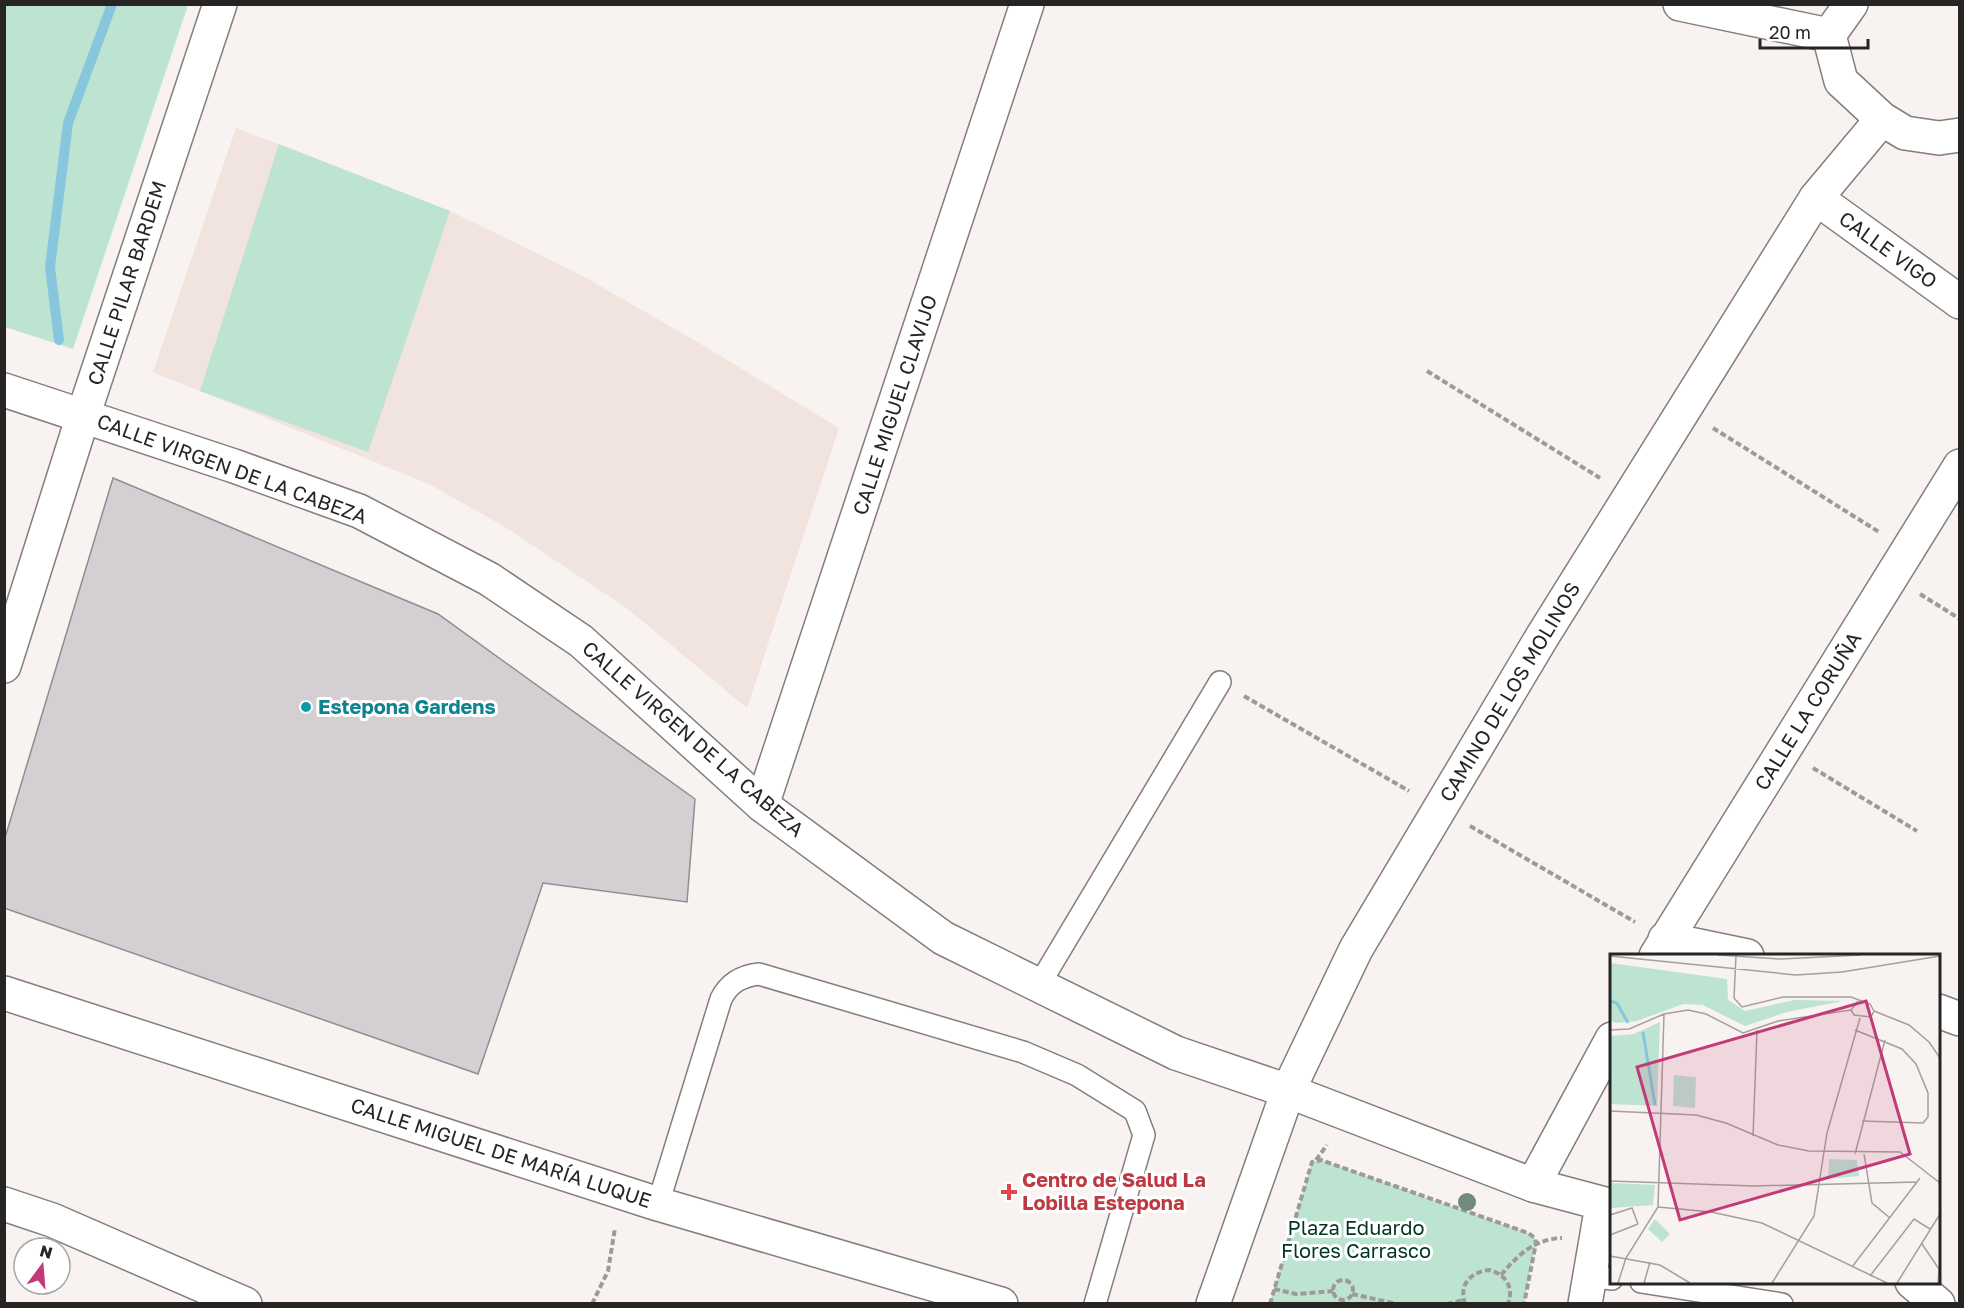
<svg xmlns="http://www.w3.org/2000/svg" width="1964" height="1308" font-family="'Golos Text',sans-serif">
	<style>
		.built { fill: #f1e3de }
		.green { fill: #bde3d1 }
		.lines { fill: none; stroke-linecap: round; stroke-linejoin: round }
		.stream { stroke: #87c6dd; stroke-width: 10 }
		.building { fill: #d3cfd2; stroke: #908c8f; stroke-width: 1.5 }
		.service-casing { stroke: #837e7c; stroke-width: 24 }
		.minor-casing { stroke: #837e7c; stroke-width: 36 }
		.tertiary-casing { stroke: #837e7c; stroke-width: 36 }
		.path { stroke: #9e9a98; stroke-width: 4; stroke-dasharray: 6 3; stroke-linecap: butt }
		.service { stroke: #fff; stroke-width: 21 }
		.minor { stroke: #fff; stroke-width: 33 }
		.tertiary { stroke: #fff; stroke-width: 33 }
		.tree { fill: #708a80 }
		.culture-dot { fill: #0f9aa8; stroke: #fff; stroke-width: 2 }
		.health-dot { fill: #e0444e; stroke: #fff; stroke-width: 2 }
		.labels { text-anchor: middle; stroke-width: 6; stroke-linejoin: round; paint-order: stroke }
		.street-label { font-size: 20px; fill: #272524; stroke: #fff }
		.culture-label { font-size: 20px; font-weight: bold; fill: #0d838f; stroke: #fff; text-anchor: start }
		.health-label { font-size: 20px; font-weight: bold; fill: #be3a42; stroke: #fff; text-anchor: start }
		.park-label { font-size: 20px; fill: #003524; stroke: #fff }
		.inset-river { fill: none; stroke: #87c6dd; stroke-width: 3 }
		.inset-road { fill: none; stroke: #a4a09e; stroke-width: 1.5 }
		.view { fill: #c23a79; fill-opacity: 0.15; stroke: #c23a79; stroke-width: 3 }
		.inset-edge { fill: none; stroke: #272524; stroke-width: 3 }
	</style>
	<rect width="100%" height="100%" fill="#f8f2f0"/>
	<path class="built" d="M 236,128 L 450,211 L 581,275 L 694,340 L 839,428 L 747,708 L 628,609 L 505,527 L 429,484 L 153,372 Z"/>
	<path class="green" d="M 5,4 L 188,5 L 73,349 L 5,327 Z
		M 279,144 L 450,211 L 368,452 L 200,391 Z
		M 1321,1160 L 1528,1233 L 1535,1238 L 1536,1243 L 1524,1303 L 1270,1303 L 1312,1162 Z"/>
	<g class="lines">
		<path class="stream" d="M 59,340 L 50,267 L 68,123 L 112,4"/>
	</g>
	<path class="building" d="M 113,478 L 438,614 L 695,799 L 687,902 L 543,883 L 478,1074 L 4,908 L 4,841 Z"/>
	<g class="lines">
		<defs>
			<path id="service" d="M 1039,985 L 1220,682
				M 658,1204 L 721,999 C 729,983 741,976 759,974 L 1023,1052 L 1077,1075 L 1135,1111 L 1144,1135 L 1095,1304
				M 1589,1276 L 1612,1279
				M 1641,1282 L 1782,1304"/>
			<path id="minor" d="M 1816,198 L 1960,302
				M 4,666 L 83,416 L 220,4
				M 762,805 L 1027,4
				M 1665,939 L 1747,956
				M 1656,956 L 1960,466
				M 4,993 L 658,1204 L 1001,1304
				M 1938,1011 L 1960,1019
				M 1533,1185 L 1612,1039
				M 4,1204 L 52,1220 L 245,1304
				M 1585,1304 L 1602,1205"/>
			<path id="tertiary" d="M 1680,4 L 1829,35
				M 1851,4 L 1829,35 L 1841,81 L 1882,119 L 1905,133 L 1939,138 L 1960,135
				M 4,390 L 234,466 L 359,511 L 489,579 L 581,641 L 762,805 L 943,938 L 1176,1053 L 1288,1091 L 1533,1185 L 1612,1206
				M 1912,1282 L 1938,1304
				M 1213,1304 L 1288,1091 L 1356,949 L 1542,637 L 1816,198 L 1882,119"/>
		</defs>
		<use href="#service" class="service-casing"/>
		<use href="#minor" class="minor-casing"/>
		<use href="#tertiary" class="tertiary-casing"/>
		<path class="path" d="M 1427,371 L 1600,478
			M 1713,428 L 1879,532
			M 1920,594 L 1960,619
			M 1244,696 L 1409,791
			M 1813,768 L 1917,831
			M 1470,826 L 1635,922
			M 1316,1160 L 1327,1145
			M 1501,1275 C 1518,1255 1534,1239 1562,1238
			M1333 1290a10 10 0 1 1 20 0a10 10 0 1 1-20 0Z
			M 1274,1289 L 1296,1294 L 1334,1291
			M 1352,1294 L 1397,1304
			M 592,1304 L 608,1271 L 615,1228
			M 1270,1304 L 1312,1162 L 1321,1160 L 1528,1233 L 1535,1238 L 1536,1243 L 1524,1304
			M 1447,1304 L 1464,1300
			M 1465,1304 C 1458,1284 1472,1271 1490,1270 C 1506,1275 1514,1287 1508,1304"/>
		<use href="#service" class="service"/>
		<use href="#minor" class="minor"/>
		<use href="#tertiary" class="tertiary"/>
	</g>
	<circle class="tree" cx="1467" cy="1202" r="9"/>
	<circle class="culture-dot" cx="306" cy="707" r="6"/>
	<path class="health-dot" d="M1006 1183h6v6h6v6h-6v6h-6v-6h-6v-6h6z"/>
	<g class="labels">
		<g class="street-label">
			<text transform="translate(1888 250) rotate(36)" y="7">CALLE VIGO</text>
			<text transform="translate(127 283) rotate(-72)" y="7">CALLE PILAR BARDEM</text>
			<text transform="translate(895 405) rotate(-72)" y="7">CALLE MIGUEL CLAVIJO</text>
			<text transform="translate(232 469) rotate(20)" y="7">CALLE VIRGEN DE LA CABEZA</text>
			<text transform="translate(1510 692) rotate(-59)" y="7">CAMINO DE LOS MOLINOS</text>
			<text transform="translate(1808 711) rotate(-58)" y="7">CALLE LA CORUÑA</text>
			<text transform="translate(693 739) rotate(41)" y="7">CALLE VIRGEN DE LA CABEZA</text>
			<text transform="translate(501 1153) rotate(18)" y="7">CALLE MIGUEL DE MARÍA LUQUE</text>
		</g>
		<g class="culture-label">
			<text x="318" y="714">Estepona Gardens</text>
		</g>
		<g class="health-label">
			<text x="1022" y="1187">Centro de Salud La<tspan x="1022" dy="23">Lobilla Estepona</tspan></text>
		</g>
		<g class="park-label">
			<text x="1356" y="1235">Plaza Eduardo<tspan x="1356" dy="23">Flores Carrasco</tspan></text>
		</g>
	</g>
	<g transform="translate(1610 954)">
		<rect width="330" height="330" fill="#f8f2f0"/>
		<path d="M 0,9 L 117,25 L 118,46 L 135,57 L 185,46 L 233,47 L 177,58 L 135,72 L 93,51 L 73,50 L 27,67 L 7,69 L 0,67 ZM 50,68 L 47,152 L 0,150 L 0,82 L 24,80 ZM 64,121 L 86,123 L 85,154 L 63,152 ZM 219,205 L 247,206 L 249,222 L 218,225 ZM 0,229 L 45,231 L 43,251 L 0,254 ZM 45,265 L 60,280 L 52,288 L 38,275 Z" fill="#bde3d1"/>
		<path class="inset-river" d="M 0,47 L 7,49 L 18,69M 33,78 L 45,151"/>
		<path class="inset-road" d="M 108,1 L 171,5 L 251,1M 126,1 L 124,44 L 132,53 L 173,43 L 241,43 L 260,50 L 264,57 L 261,63 L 244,61 L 241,56 L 248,47M 0,2 L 186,21 L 232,18 L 330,2M 264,57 L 299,71 L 319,88 L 330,104M 0,76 L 19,75 L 54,60 L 78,56 L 96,60 L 133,79 L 168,67 L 241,56M 245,76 L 292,95 L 306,110 L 318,139 L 318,163 L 313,169 L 252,167M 0,157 L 86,161 L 116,169 L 168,191 L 199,197 L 290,198 L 330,229M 143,182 L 147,76M 245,200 L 275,86M 254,200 L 262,249 L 280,264M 0,227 L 144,232 L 307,228M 48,253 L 101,258 L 152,269 L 277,329M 0,261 L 22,254 L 28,270M 0,281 L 28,270M 312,290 L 329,315 L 328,329M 0,302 L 50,311 L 80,329M 242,313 L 310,224M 260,322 L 304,265 L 320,275M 8,329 L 16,304 L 48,253 L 54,60M 34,329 L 40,308M 162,329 L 204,262 L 217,179 L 250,64M 287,329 L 330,260"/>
		<path class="view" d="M 256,47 L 300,200 L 70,266 L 27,113 Z"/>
		<rect width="330" height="330" class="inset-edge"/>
	</g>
	<rect width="1964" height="1308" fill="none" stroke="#272524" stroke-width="12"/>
	<g transform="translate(42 1266) rotate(16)"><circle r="28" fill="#ffffff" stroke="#a9a8a7" stroke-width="1.5"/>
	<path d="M0-4.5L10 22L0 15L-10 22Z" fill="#c23a79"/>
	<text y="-9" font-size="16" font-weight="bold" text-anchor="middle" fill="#272524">N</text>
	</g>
	<path d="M1760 39v9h108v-9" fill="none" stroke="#272524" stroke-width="3"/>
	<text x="1769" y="39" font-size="18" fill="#272524" stroke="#ffffff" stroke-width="4.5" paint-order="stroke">20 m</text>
</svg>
